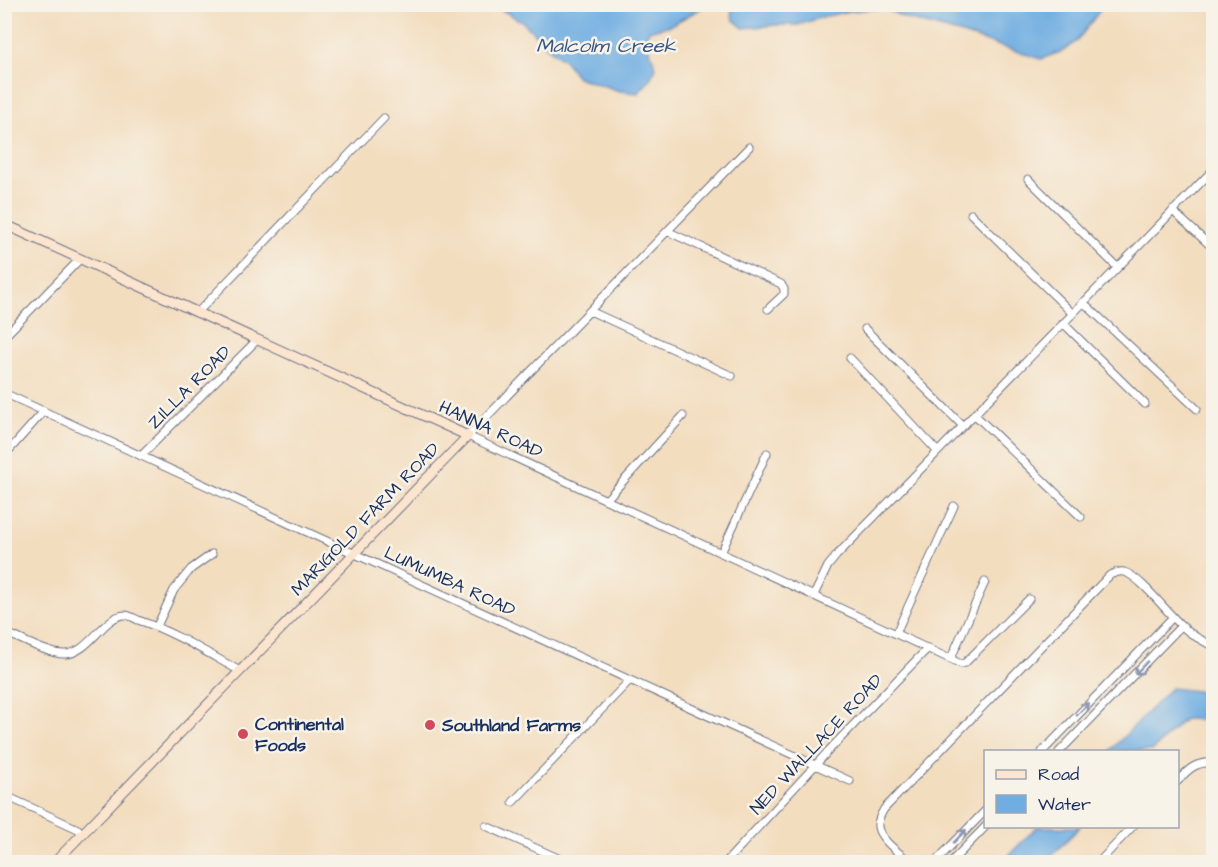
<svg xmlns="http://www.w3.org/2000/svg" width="1218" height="867" font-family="'Architects Daughter',sans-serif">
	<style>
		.water { fill: #70aee2; stroke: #466ea0; stroke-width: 1.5 }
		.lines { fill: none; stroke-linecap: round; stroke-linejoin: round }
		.street-casing { stroke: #676c80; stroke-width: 9 }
		.secondary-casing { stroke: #676c80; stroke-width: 11 }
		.street { stroke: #fff; stroke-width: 7 }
		.secondary { stroke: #fce5cf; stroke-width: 9 }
		.oneway { stroke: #8d97ae }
		.poi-dot { fill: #d1495b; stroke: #f7f3e8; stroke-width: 2 }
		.labels { text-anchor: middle; stroke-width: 5; stroke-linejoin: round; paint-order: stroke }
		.street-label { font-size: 18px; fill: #1b2f5e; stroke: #f7f3e8 }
		.poi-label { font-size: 18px; font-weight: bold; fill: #1b2f5e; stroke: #f7f3e8; text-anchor: start }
		.water-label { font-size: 20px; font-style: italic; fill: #355586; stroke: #f7f3e8 }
	</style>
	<rect width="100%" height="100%" fill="#f7f3e8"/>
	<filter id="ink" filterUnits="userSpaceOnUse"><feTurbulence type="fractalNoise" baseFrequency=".0167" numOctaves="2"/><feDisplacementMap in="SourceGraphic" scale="12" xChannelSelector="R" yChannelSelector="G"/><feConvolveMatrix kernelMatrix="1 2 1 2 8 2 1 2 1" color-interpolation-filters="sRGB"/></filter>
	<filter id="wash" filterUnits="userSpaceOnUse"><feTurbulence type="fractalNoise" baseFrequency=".008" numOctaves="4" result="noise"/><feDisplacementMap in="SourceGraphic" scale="24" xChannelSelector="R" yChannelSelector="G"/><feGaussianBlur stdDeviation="1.35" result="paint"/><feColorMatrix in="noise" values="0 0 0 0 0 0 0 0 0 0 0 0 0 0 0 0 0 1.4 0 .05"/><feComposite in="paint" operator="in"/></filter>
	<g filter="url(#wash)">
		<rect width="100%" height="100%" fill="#f3ddbf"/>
		<path class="water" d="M 493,5 L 707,5 L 671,25 L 648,31 L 646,43 L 652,55 L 656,68 L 648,82 L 638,93 L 620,91 L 577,77 L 565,61 L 547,47 L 523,22 Z
			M 729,5 L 1104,5 L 1077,41 L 1063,51 L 1041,59 L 959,33 L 907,19 L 885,9 L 870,9 L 844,12 L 816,19 L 798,25 L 777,25 L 743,28 L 733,19 L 731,7 Z
			M 1171,688 L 1213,693 L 1213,722 L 1191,719 L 1185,719 L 1181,722 L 1152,751 L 1110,751 Z
			M 1037,827 L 1080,827 L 1045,862 L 1002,862 Z"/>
	</g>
	<g filter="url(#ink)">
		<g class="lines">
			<defs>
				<path id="street" d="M 749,147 L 468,436 L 961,664 L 965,663 L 1029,599
					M 1028,179 L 1117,267
					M 1173,210 L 1177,215 L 1214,249
					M 971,214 L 1072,313
					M 667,231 L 781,284 L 784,289 L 784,294 L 768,309
					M 1083,302 L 1197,409
					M 590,311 L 732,376
					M 197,313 L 384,118
					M 1063,323 L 1145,404
					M 865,329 L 962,425
					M 4,337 L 80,259
					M 850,358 L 937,451
					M 4,393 L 850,781
					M 974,414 L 1081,517
					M 4,456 L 44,411
					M 141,456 L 257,340
					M 606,500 L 683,416
					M 721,553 L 767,453
					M 814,595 L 828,566 L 837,555 L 1214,169
					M 157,626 L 174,590 L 191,569 L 212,554
					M 4,632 C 20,638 49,655 65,654 C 89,654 104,615 125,615 C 129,615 134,618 138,620 C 174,632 207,653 240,671
					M 896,633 L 954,506
					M 951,658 L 985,582
					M 1042,752 L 1173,617
					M 1059,752 L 1181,626
					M 1178,781 C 1188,769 1197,761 1214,763
					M 4,795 L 78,829 L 83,834
					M 513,802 L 630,680
					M 486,826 L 567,862
					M 726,862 L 833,746 L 928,648
					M 910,862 C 901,854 880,840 878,827 C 877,821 881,814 884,809 L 1110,575 C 1115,573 1119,571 1124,572 C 1140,576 1168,614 1182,626 C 1191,635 1202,641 1214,646
					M 935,862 L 986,810
					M 951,862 L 986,826
					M 1099,862 L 1133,826
					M 1210,862 L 1214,860"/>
				<path id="secondary" d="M 4,224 L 468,436 L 55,862"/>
			</defs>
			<use href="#street" class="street-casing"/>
			<use href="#secondary" class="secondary-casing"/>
			<use href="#street" class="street"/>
			<use href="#secondary" class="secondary"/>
		</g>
		<defs><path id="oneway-shaft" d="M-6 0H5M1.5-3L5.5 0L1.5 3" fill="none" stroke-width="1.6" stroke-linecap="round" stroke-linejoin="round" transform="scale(1.5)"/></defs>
		<g class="oneway">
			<use href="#oneway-shaft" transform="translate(1141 668) rotate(134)"/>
			<use href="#oneway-shaft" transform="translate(1083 709) rotate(-46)"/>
			<use href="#oneway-shaft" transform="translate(960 836) rotate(-46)"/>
		</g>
	</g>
	<g class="poi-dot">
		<circle cx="430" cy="725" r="6"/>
		<circle cx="243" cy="734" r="6"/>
	</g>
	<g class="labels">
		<g class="street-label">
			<text transform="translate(189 387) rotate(-45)" y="6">ZILLA ROAD</text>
			<text transform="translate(491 429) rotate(25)" y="6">HANNA ROAD</text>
			<text transform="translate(365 519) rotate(-46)" y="6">MARIGOLD FARM ROAD</text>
			<text transform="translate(450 581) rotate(25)" y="6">LUMUMBA ROAD</text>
			<text transform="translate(816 744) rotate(-47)" y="6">NED WALLACE ROAD</text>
		</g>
		<g class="poi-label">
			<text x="255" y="730">Continental<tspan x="255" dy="21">Foods</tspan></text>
			<text x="442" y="731">Southland Farms</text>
		</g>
		<g class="water-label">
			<text x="606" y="52">Malcolm Creek</text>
		</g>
	</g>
	<rect width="1218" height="867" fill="none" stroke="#f7f3e8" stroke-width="24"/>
	<rect x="984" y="750" width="195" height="78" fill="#f7f3e8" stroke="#9fa5b1" stroke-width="1.5"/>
	<rect x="996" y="770" width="30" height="9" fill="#fce5cf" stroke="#9fa5b1" stroke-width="1.5"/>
	<text x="1038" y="780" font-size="18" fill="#1b2f5e">Road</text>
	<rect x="996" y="795" width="30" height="18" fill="#70aee2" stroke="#9fa5b1" stroke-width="1.5"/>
	<text x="1038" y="810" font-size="18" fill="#1b2f5e">Water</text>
</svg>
